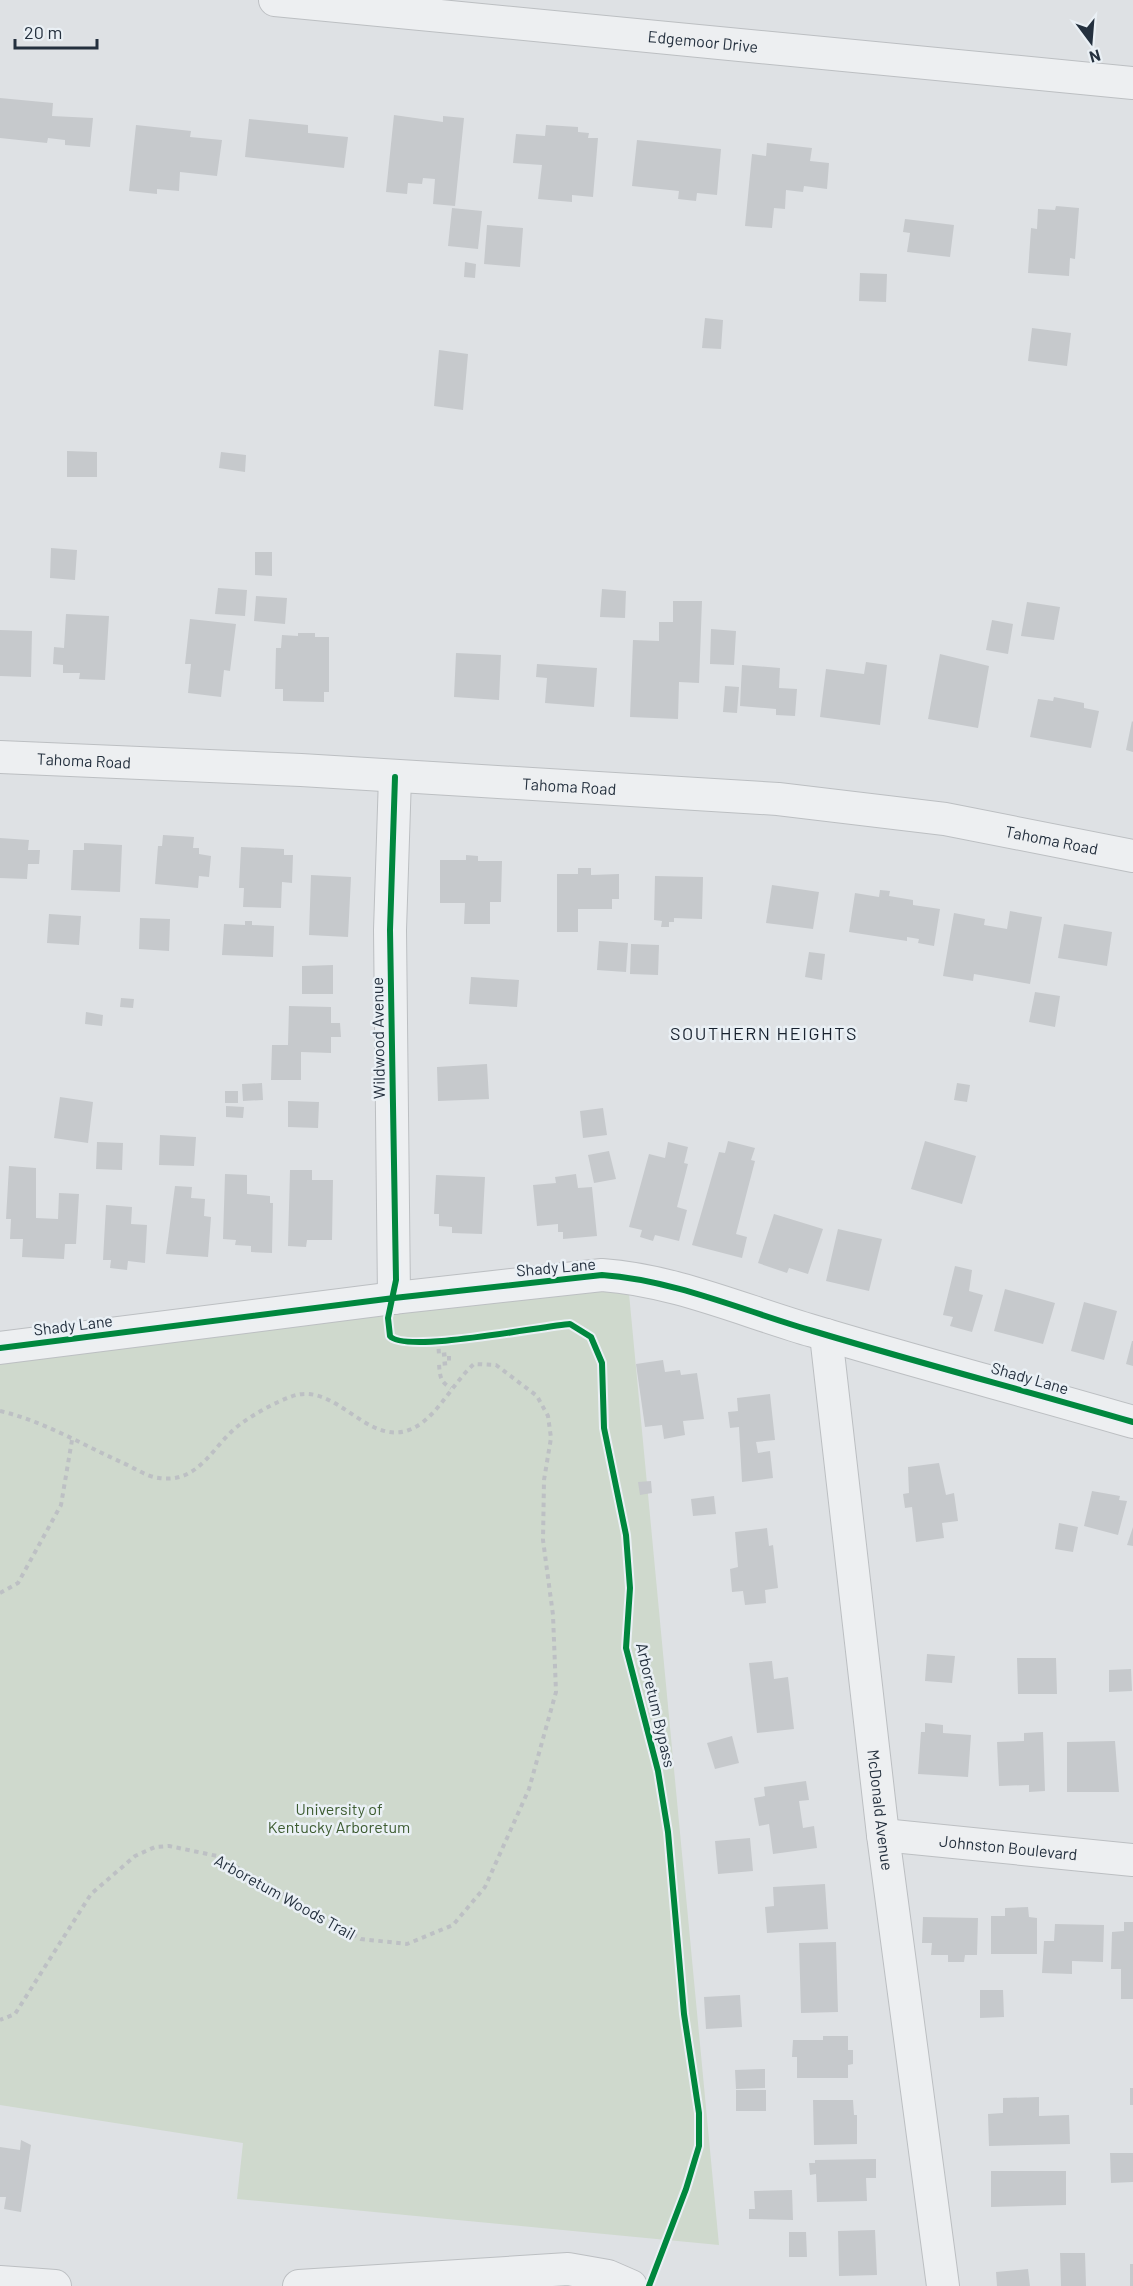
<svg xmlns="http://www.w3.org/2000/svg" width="1133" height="2286" font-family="Barlow,sans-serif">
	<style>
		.green { fill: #cfd9cd }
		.building { fill: #c6c9cc }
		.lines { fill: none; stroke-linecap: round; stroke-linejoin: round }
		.minor-casing { stroke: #bcbfc2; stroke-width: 34 }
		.path { stroke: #bdc0c4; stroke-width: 4; stroke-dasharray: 4.5 4.5; stroke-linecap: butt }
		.minor { stroke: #edeff1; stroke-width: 32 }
		.cycleway-casing { stroke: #eaf0f5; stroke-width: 10 }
		.cycleway { stroke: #00873e; stroke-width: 6 }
		.labels { text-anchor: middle; stroke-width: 5; stroke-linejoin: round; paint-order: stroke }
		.street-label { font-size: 16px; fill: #24303e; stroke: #eaf0f5 }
		.park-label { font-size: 16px; fill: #3c5b30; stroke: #eaf0f5 }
		.neighbourhood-label { font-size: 18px; letter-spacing: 1.5px; fill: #17212e; stroke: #eaf0f5 }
	</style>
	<rect width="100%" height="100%" fill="#dee1e4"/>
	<path class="green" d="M 628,1283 L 719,2245 L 237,2199 L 243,2143 L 0,2105 L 0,1357 Z"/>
	<path class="building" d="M 0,98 L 53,103 L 52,116 L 93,118 L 90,147 L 65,145 L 65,140 L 48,138 L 47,143 L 0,138 Z
		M 394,115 L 443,122 L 443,116 L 464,118 L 455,206 L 433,204 L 435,179 L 423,178 L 422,184 L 408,183 L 407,194 L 386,192 Z
		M 249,119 L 308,125 L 308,133 L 348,137 L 344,168 L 245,157 Z
		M 136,125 L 191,131 L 190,137 L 222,140 L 217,176 L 180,172 L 179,191 L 157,189 L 157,194 L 129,191 Z
		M 546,125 L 578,127 L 578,132 L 589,133 L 588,138 L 598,138 L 593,197 L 572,195 L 572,202 L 538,199 L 542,165 L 513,163 L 516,134 L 545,136 Z
		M 637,140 L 721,149 L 717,195 L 697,193 L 696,201 L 678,199 L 679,191 L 632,186 Z
		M 767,143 L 812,148 L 810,161 L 829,163 L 827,189 L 804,186 L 803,192 L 786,190 L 785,209 L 774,208 L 772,228 L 745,226 L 752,154 L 766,156 Z
		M 1056,206 L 1079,208 L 1075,259 L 1070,258 L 1069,276 L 1028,273 L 1031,228 L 1037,229 L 1038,209 L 1055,210 Z
		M 452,208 L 482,211 L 478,249 L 448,246 Z
		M 905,219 L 954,225 L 950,257 L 907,252 L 910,233 L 903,232 Z
		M 487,225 L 523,228 L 520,267 L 484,264 Z
		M 465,262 L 476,264 L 475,278 L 464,277 Z
		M 860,273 L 887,274 L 886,302 L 859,301 Z
		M 705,318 L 723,320 L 721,349 L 702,348 Z
		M 1032,328 L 1071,333 L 1067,366 L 1028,361 Z
		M 439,350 L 468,354 L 463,410 L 434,406 Z
		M 67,451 L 97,452 L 97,477 L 67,477 Z
		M 221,452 L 246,455 L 245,472 L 219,468 Z
		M 51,548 L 77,550 L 75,580 L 50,578 Z
		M 255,552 L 272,552 L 272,576 L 255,575 Z
		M 218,588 L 247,590 L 245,616 L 215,614 Z
		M 602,589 L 626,591 L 625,618 L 600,617 Z
		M 256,596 L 287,598 L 285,624 L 254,621 Z
		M 673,601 L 702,601 L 699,683 L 679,682 L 678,719 L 630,717 L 633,640 L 659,641 L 659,622 L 673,622 Z
		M 1027,602 L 1060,607 L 1054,640 L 1021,636 Z
		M 66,614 L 109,616 L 105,680 L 79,679 L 80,673 L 63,673 L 63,665 L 53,664 L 54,647 L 64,648 Z
		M 190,619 L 236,624 L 230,671 L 224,670 L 221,697 L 188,693 L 191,664 L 185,664 Z
		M 992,620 L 1013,624 L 1008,654 L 986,650 Z
		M 711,629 L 736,631 L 734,665 L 710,664 Z
		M 0,630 L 32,631 L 31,677 L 0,676 Z
		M 298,633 L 315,633 L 315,637 L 329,637 L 329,692 L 324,692 L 324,702 L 283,701 L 283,689 L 275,689 L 276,648 L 281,648 L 282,635 L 298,636 Z
		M 456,653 L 501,655 L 499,700 L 454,697 Z
		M 940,654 L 989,666 L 978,728 L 928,719 Z
		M 866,662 L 887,665 L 880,725 L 820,717 L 826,669 L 864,674 Z
		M 537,664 L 597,668 L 594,707 L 545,703 L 547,678 L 536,677 Z
		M 742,665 L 780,668 L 779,688 L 797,689 L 795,716 L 776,715 L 776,709 L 740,706 Z
		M 725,686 L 739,687 L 737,713 L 723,712 Z
		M 1054,697 L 1084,703 L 1084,708 L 1099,711 L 1091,748 L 1030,737 L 1038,699 L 1053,701 Z
		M 1132,721 L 1133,722 L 1133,752 L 1126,750 Z
		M 163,835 L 194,837 L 193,848 L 199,848 L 199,854 L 211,856 L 209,877 L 199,876 L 198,888 L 155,884 L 158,846 L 162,846 Z
		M 0,838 L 29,840 L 28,850 L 40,850 L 39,864 L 28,864 L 27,879 L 0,878 Z
		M 84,843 L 122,845 L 120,892 L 71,890 L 73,850 L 84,850 Z
		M 241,847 L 284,849 L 284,855 L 293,855 L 292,883 L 282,882 L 281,908 L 243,907 L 244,888 L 239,888 Z
		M 466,855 L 478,856 L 478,861 L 502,861 L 501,902 L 490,902 L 490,924 L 464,924 L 465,903 L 440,903 L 440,860 L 466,860 Z
		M 578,868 L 591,868 L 591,875 L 619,874 L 619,899 L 612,899 L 612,909 L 578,909 L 578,932 L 557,932 L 557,874 L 578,874 Z
		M 311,875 L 351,877 L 348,937 L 309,935 Z
		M 655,876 L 703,877 L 702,919 L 674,918 L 674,922 L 669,922 L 669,927 L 661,927 L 662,921 L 654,920 Z
		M 772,885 L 819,892 L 813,929 L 766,923 Z
		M 880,890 L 890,891 L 889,896 L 913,900 L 913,905 L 940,909 L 934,946 L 918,943 L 919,939 L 907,937 L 907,941 L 849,932 L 855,893 L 879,897 Z
		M 1010,911 L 1042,917 L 1030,984 L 974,974 L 973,981 L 943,976 L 954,913 L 985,919 L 984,925 L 1007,929 Z
		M 49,914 L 81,916 L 79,945 L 47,943 Z
		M 140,918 L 170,919 L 169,951 L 139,949 Z
		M 245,921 L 252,921 L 252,925 L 274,926 L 273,957 L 222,955 L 224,924 L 245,925 Z
		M 1064,924 L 1112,932 L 1107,966 L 1058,958 Z
		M 599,941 L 628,943 L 626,972 L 597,970 Z
		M 631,944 L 659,945 L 658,975 L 630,974 Z
		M 809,952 L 825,954 L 822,980 L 805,977 Z
		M 333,965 L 333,994 L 302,994 L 302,966 Z
		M 471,977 L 519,980 L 517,1007 L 469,1004 Z
		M 1035,992 L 1060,996 L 1055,1027 L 1029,1022 Z
		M 121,998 L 134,999 L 133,1008 L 120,1007 Z
		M 289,1006 L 331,1007 L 331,1023 L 340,1023 L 341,1037 L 331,1037 L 331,1053 L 301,1052 L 301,1080 L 271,1080 L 272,1045 L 288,1045 Z
		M 86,1012 L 103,1015 L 102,1026 L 85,1024 Z
		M 487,1064 L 489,1099 L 438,1101 L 437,1067 Z
		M 262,1083 L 263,1100 L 243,1101 L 242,1084 Z
		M 957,1083 L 970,1085 L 967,1102 L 954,1100 Z
		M 225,1091 L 238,1091 L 238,1103 L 225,1103 Z
		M 60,1097 L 93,1102 L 88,1143 L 54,1138 Z
		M 288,1101 L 319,1102 L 318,1128 L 288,1127 Z
		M 226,1106 L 244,1107 L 243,1118 L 226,1117 Z
		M 603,1108 L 607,1135 L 583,1138 L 580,1111 Z
		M 160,1135 L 196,1137 L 194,1166 L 159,1165 Z
		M 728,1141 L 755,1148 L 751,1160 L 755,1161 L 736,1234 L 747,1237 L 742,1258 L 692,1245 L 719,1152 L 725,1153 Z
		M 925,1141 L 976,1156 L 962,1204 L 911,1189 Z
		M 97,1142 L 123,1143 L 122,1170 L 96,1169 Z
		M 668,1142 L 688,1147 L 684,1163 L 688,1164 L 677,1207 L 687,1210 L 679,1241 L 655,1235 L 653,1241 L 640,1237 L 642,1230 L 629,1227 L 649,1154 L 665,1158 Z
		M 609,1151 L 616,1179 L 594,1183 L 588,1155 Z
		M 9,1166 L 36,1168 L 36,1218 L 58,1219 L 59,1193 L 79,1194 L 76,1244 L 65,1244 L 64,1259 L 22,1257 L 23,1239 L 10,1239 L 11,1219 L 6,1219 Z
		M 290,1170 L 312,1170 L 312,1180 L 333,1180 L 332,1240 L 307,1240 L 306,1247 L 288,1246 Z
		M 225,1174 L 247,1175 L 247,1194 L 270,1196 L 270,1203 L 273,1203 L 272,1253 L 251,1252 L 251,1246 L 235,1245 L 236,1240 L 223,1239 Z
		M 576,1174 L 578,1188 L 592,1187 L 597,1236 L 563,1239 L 563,1232 L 558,1232 L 558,1224 L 537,1226 L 533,1185 L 556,1183 L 555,1177 Z
		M 436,1175 L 485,1177 L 482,1234 L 452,1233 L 452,1227 L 439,1226 L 439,1214 L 434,1214 Z
		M 175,1186 L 192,1187 L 191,1198 L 205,1199 L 204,1216 L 211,1217 L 208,1257 L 166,1254 Z
		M 106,1205 L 132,1207 L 131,1224 L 147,1225 L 145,1263 L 128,1261 L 127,1270 L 110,1268 L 111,1260 L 103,1260 Z
		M 774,1214 L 823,1229 L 808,1274 L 789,1268 L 787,1273 L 758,1263 Z
		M 838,1229 L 882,1239 L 869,1291 L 826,1281 Z
		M 955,1266 L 972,1270 L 969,1291 L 983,1295 L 972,1332 L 950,1326 L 953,1317 L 943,1315 Z
		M 1005,1289 L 1055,1303 L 1043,1344 L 994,1331 Z
		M 1084,1302 L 1117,1311 L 1104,1360 L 1071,1351 Z
		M 1132,1341 L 1133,1341 L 1133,1366 L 1126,1364 Z
		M 663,1360 L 665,1372 L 680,1370 L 681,1375 L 697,1373 L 704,1419 L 683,1421 L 685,1435 L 664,1439 L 662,1425 L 645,1427 L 636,1364 Z
		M 770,1394 L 775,1440 L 756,1442 L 758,1453 L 770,1451 L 773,1478 L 742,1482 L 739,1427 L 730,1428 L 728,1412 L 738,1411 L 737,1398 Z
		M 939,1463 L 946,1495 L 954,1493 L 958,1521 L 942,1523 L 944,1538 L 916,1542 L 912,1507 L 905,1508 L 903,1494 L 909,1493 L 908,1467 Z
		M 651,1481 L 652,1493 L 640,1495 L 638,1482 Z
		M 1092,1491 L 1120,1496 L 1119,1500 L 1127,1501 L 1118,1535 L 1084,1526 Z
		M 714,1496 L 716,1514 L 693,1516 L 691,1499 Z
		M 1059,1523 L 1078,1527 L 1073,1552 L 1055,1549 Z
		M 1133,1527 L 1133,1546 L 1127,1545 Z
		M 767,1528 L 769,1546 L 773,1545 L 778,1588 L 765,1590 L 766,1603 L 745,1605 L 743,1591 L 732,1592 L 730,1569 L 738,1567 L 735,1532 Z
		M 927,1654 L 955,1656 L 952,1683 L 925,1681 Z
		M 1017,1658 L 1056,1658 L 1057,1694 L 1018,1694 Z
		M 772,1661 L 774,1679 L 788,1677 L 794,1729 L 757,1733 L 749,1663 Z
		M 1131,1669 L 1132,1691 L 1109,1692 L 1109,1670 Z
		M 925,1723 L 943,1725 L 943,1733 L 971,1735 L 968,1777 L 918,1774 L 921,1732 L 925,1732 Z
		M 1043,1732 L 1045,1791 L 1029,1792 L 1029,1785 L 999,1786 L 997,1742 L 1024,1741 L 1024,1733 Z
		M 732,1736 L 739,1763 L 715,1769 L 707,1743 Z
		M 1115,1741 L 1119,1792 L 1067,1792 L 1067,1742 Z
		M 806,1781 L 809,1800 L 799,1801 L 803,1828 L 814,1826 L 817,1848 L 773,1854 L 769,1824 L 759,1826 L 754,1798 L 765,1796 L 764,1787 Z
		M 750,1838 L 753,1871 L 718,1874 L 715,1841 Z
		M 825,1884 L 828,1929 L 767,1933 L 765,1907 L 774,1906 L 773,1887 Z
		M 1028,1907 L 1029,1917 L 1037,1918 L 1037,1954 L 991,1954 L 991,1916 L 1005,1916 L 1005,1908 Z
		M 923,1917 L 978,1918 L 977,1955 L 965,1955 L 964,1962 L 948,1962 L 948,1955 L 931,1955 L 932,1943 L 922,1943 Z
		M 1124,1922 L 1133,1922 L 1133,1999 L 1121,1999 L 1121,1969 L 1111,1969 L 1112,1932 L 1124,1931 Z
		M 1055,1924 L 1104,1925 L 1103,1962 L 1072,1961 L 1072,1974 L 1042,1973 L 1044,1941 L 1054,1941 Z
		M 836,1942 L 838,2012 L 801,2013 L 799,1943 Z
		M 980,1990 L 1003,1990 L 1004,2017 L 980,2018 Z
		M 740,1995 L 742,2027 L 706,2029 L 704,1997 Z
		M 823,2036 L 848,2036 L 848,2050 L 853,2050 L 853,2064 L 848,2065 L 848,2078 L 797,2078 L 797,2057 L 792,2057 L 793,2040 L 823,2040 Z
		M 765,2069 L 765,2088 L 736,2089 L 735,2070 Z
		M 1130,2088 L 1133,2088 L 1133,2105 L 1130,2105 Z
		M 736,2090 L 766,2090 L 766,2111 L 736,2111 Z
		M 1039,2097 L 1039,2116 L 1069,2115 L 1070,2144 L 989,2146 L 988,2114 L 1003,2113 L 1003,2098 Z
		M 813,2100 L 853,2100 L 854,2115 L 857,2115 L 857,2144 L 814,2145 Z
		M 21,2140 L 31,2145 L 21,2212 L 4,2209 L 6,2197 L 0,2197 L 0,2147 L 20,2150 Z
		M 1110,2153 L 1133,2153 L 1133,2182 L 1111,2183 Z
		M 876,2159 L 876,2178 L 866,2178 L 867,2201 L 817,2202 L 816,2174 L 810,2175 L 809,2163 L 815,2163 L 815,2160 Z
		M 991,2171 L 1066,2171 L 1066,2205 L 991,2207 Z
		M 792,2190 L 793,2220 L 749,2219 L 749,2209 L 755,2209 L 754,2191 Z
		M 875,2230 L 877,2275 L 839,2276 L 838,2231 Z
		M 789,2232 L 806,2232 L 807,2257 L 789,2257 Z
		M 1060,2253 L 1085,2253 L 1086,2286 L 1061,2286 Z
		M 1130,2264 L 1133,2264 L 1133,2286 L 1130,2286 Z
		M 1028,2269 L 1030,2286 L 997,2286 L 996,2272 Z"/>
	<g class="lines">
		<defs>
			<g id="minor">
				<path id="s1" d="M 275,0 L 1133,83"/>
				<path id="s2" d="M 0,757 L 301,770 L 778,799 L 945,819 L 1133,856"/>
				<path d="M 394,1298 L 390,930 L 395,777"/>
				<path id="s3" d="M 826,1335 L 883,1835 L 943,2286"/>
				<path d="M 0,1348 L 394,1298 L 602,1275 C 674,1280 744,1311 813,1331 C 919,1363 1027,1391 1133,1422"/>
				<path id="s4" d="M 883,1835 L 1133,1860"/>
				<path d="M 0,2282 L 55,2286"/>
				<path d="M 299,2286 L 568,2269 L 608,2276 L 631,2286"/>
			</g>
		</defs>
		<use href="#minor" class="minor-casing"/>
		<path class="path" d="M 438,1340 L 439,1355 L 449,1354 L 449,1363 L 439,1364 C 440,1376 440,1382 451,1388
			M 0,1411 C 43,1421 81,1444 121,1462 C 133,1467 147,1477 159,1478 C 201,1484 213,1443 242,1423 C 256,1413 274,1403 290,1397 C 339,1377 372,1461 423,1422 C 443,1406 455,1381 474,1364 L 496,1365 L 537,1396 L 548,1416 L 551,1438 L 544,1480 L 543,1540 L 553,1615 L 556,1692 L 529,1789 L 485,1887 L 453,1925 L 407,1944 L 361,1939 L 217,1856 L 169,1846 L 155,1847 L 135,1856 L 91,1894 L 15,2014 L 0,2020
			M 0,1593 L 18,1583 L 61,1505 L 72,1440"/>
		<use href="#minor" class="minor"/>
		<defs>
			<path id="cycleway" d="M 395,777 L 390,930 L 396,1280 L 388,1318 L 390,1336 C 404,1354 542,1326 570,1324 L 591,1337 L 602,1363 L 604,1428 L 626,1535 L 630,1588 L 626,1648 L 658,1771 L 668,1832 L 684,2014 L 699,2113 L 699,2146 L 686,2189 L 649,2286
				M 0,1348 L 394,1298 L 602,1275 C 674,1280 744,1311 813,1331 C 919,1363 1027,1391 1133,1422"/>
		</defs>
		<use href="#cycleway" class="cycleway-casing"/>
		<use href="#cycleway" class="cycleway"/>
	</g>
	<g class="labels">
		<g class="street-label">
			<text dy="6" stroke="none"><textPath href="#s1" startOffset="430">Edgemoor Drive</textPath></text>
			<text dy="6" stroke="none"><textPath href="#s2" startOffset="84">Tahoma Road</textPath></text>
			<text dy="6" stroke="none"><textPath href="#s2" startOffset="570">Tahoma Road</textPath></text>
			<text dy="6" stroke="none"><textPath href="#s2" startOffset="1056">Tahoma Road</textPath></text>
			<text transform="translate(378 1038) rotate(-91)" y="6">Wildwood Avenue</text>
			<text transform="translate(556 1267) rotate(-5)" y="6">Shady Lane</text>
			<text transform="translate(73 1325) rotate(-7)" y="6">Shady Lane</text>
			<text transform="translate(1030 1378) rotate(16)" y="6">Shady Lane</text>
			<text transform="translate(656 1705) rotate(77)" y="6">Arboretum Bypass</text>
			<text dy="6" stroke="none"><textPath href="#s3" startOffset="478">McDonald Avenue</textPath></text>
			<text dy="6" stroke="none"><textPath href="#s4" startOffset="126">Johnston Boulevard</textPath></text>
			<text transform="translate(285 1897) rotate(29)" y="6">Arboretum Woods Trail</text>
		</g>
		<g class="park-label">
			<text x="339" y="1815">University of<tspan x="339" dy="18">Kentucky Arboretum</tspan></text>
		</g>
		<g class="neighbourhood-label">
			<text x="764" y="1040">SOUTHERN HEIGHTS</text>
		</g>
	</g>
	<g transform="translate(1091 42) rotate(164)" stroke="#eaf0f5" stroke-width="4.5" paint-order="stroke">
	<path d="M0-4.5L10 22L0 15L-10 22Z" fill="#24303e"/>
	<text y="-9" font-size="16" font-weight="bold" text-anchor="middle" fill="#24303e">N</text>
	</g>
	<path d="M15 39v9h82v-9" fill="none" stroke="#24303e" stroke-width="3"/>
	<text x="24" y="39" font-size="18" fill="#24303e" stroke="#eaf0f5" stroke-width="4.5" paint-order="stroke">20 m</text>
</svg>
